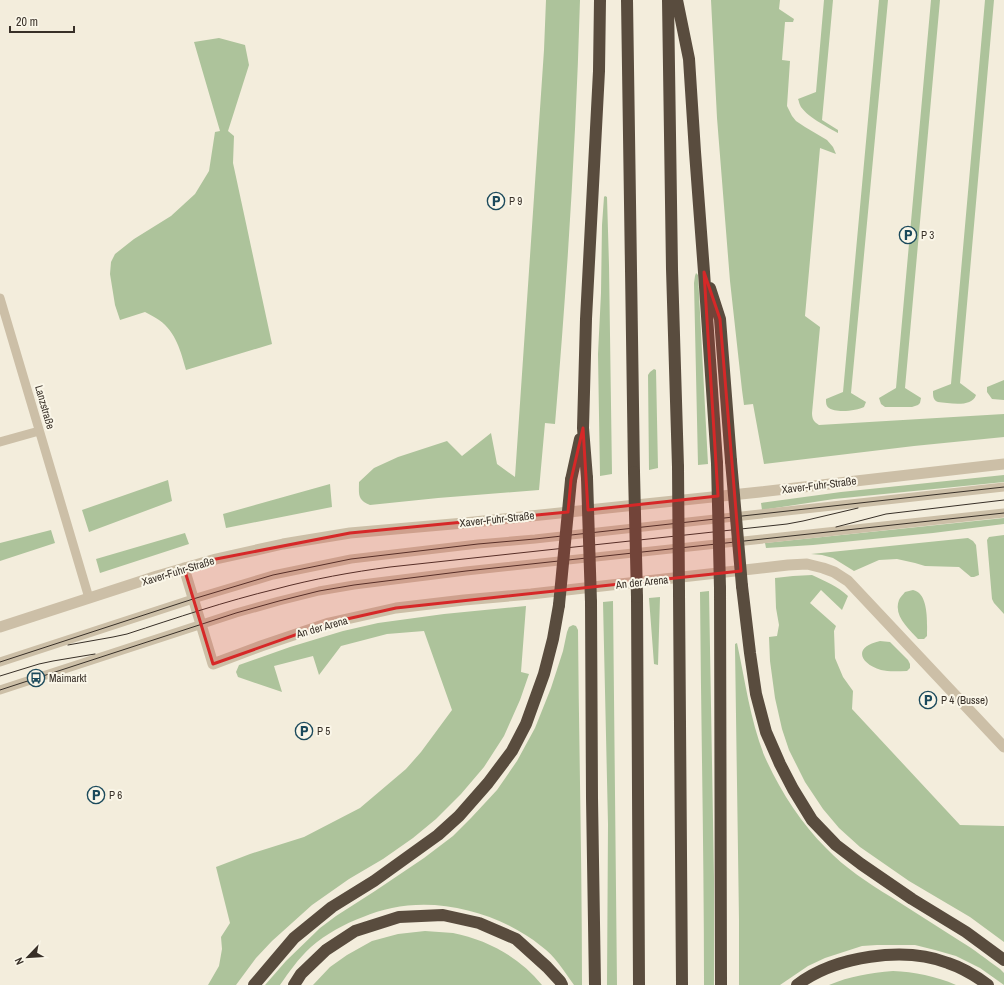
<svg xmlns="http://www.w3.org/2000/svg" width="1004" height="985" font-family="'Archivo Narrow',sans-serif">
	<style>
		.green { fill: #adc39b }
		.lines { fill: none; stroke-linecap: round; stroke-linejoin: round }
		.service { stroke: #ccbfa7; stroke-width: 9 }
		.minor { stroke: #ccbfa7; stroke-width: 11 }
		.motorway { stroke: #594c3e; stroke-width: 12 }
		.tram { stroke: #383028; stroke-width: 1 }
		.motorway-bridge { stroke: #594c3e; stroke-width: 12 }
		.marked { fill: #d62828; fill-opacity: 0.2; stroke: #d62828; stroke-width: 3; stroke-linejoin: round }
		.labels { text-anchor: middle; stroke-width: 4; stroke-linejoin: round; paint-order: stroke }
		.poi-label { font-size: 11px; fill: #383028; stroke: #faf6e8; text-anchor: start }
		.street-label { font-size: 11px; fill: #383028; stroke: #faf6e8 }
	</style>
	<rect width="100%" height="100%" fill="#f3eddc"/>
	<path class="green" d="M 546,0 L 580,0 C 576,141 567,283 555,424 L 545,423 L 539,490 L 438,498 L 370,505 C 357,500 359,494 359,482 L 374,468 L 398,457 L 447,441 L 462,456 L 491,433 L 497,464 L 515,477 L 544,50 Z
		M 711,0 L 780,0 L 779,9 L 794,19 L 793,22 L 785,22 L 782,60 L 790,61 L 787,106 L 792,116 L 796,121 L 805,127 L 827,140 L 833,147 L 836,154 L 820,148 L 805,316 L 820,327 L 812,413 C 812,419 814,422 819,425 L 1004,414 L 1004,437 L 914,446 L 764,464 L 753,404 L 744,405 L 742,390 L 730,281 L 717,118 Z
		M 824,0 L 833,0 L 822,120 L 838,130 L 838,133 C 829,128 804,115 800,105 C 799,103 799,101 798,99 L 816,92 Z
		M 879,0 L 888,0 L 851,393 L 866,402 L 864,407 C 857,411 835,413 829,408 C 826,406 826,403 826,399 L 843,392 Z
		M 931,0 L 940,0 L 905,388 L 921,398 L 920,403 L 918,405 L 912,407 L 885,407 L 881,404 L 879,398 L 896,388 Z
		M 985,0 L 994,0 L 960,383 L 976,395 C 972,408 949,403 938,402 C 933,400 933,396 933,391 L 951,384 Z
		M 219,38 L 245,45 L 249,65 L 228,131 L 234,136 L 233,163 L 272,344 L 186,370 C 181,352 176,332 159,320 C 155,317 150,315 145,312 L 120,320 L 115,305 L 110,274 L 111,262 L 115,254 L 134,239 L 171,216 L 195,194 L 209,171 L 215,132 L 220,131 L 194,42 Z
		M 605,196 L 607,197 L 609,265 L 612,474 L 600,476 L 598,354 L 601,293 L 602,225 L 604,197 Z
		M 696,273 L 698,275 L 708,464 L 698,465 L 694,283 L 695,276 Z
		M 654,369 L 656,370 L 658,468 L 649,470 L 648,375 L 650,372 Z
		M 1004,380 L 1004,400 L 992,399 L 987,392 L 987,387 Z
		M 1004,475 L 1004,482 L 834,499 L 762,510 L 761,503 L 841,492 Z
		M 168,480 L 172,501 L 89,532 L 82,510 Z
		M 330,484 L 332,507 L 226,528 L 223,514 Z
		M 1004,518 L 1004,524 L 933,533 L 813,545 L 766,548 L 765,543 Z
		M 51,530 L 55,543 L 0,561 L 0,543 Z
		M 185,533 L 189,544 L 100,573 L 96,559 Z
		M 1004,535 L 1004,614 L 994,603 L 992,599 L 987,540 L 989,537 Z
		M 968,538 L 973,541 L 976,545 L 979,575 L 974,577 L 971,577 L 959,567 L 925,566 L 915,563 L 897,559 L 879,560 L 854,571 L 833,558 L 822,555 L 811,554 Z
		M 812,575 C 825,581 837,586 848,596 L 842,610 L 821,590 L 810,603 L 836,626 L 834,631 L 835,658 L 843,677 L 853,691 L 852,709 L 960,825 L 1004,826 L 1004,942 L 970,917 L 909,881 L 860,847 L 839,828 L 823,809 L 805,782 L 789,750 L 782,729 L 775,698 L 770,661 L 769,637 L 777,636 L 779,625 L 776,608 L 775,578 L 793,576 Z
		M 913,590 C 929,593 927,623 927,636 L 924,639 L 918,639 C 909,629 893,616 899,600 C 900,597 903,595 905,592 Z
		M 709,591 L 714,877 L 714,985 L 704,985 C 704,854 701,723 700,592 Z
		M 660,597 L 658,665 L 654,664 L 649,598 Z
		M 613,601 L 617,985 L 607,985 L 608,824 L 603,602 Z
		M 526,606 L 521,672 L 529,674 L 520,700 L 504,736 L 484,767 L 461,794 L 436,819 L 413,838 L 383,859 L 349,879 L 312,905 L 272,941 L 256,958 L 236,985 L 208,985 L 219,966 L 222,949 L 221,937 L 230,923 L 216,867 L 250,854 L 304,837 L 360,808 L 406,769 L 421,752 L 452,710 L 424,631 L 387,634 L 341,646 L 319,675 L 313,656 L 274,666 L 282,692 L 238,677 L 236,672 L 239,665 L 290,647 L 343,631 L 378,623 L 444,614 Z
		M 573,625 L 576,626 L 578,630 C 579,748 582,867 582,985 L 574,985 C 564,971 555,956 541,946 C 501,914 442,897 392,908 C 382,910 372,913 363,917 C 344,924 326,934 311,947 C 298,959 289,972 280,985 L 265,985 L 286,961 L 320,928 L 336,916 L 375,891 L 424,858 L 453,836 L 471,818 L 497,790 L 517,761 L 535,728 L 551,688 L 563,651 L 567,632 L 569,627 Z
		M 880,641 L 890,642 L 908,660 L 910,664 L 910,668 L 907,671 C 899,671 889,672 881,670 C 859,663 853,647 880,641 Z
		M 737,643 C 745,680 750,719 764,755 C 779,789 800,822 826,848 C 845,868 868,883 891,897 C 914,912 937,926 960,941 C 974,949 987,960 1000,969 L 1004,973 L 1004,985 L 980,968 L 956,956 L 935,950 L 915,945 L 877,945 L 862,946 L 825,958 L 808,966 L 780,985 L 739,985 L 739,920 L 735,647 L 735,644 Z
		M 425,931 C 434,932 444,932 453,933 C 488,940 519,957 542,985 L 313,985 L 330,967 L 347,955 L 372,941 L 398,934 Z
		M 893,971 C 914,972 936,976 956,985 L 829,985 C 850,976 870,973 893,971 Z"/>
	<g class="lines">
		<path class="service" d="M 0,298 L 89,598
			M 0,442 L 39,431
			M 0,662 L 193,599 L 273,575 L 351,559 L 478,544 L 535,539 L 1004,487
			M 0,690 L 236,613 L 279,601 L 319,591 L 354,585 L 466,571 L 1004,513"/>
		<path class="minor" d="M 184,568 L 213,664 L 261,646 L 329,623 L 396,608 L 464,600 L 531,594 L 788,565 L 807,564 L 823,568 L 834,572 L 848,581 L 1004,747
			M 0,627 L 157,576 L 216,559 L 283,544 L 350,533 L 464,523 L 760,492 L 1004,464"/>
		<path class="motorway" d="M 627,0 L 634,472
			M 668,0 L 672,269 L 678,467
			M 677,0 L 689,59 L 695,152 L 704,272 L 717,463
			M 710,288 L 720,319 L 731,461
			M 587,478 L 583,428 L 586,319 L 599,71 L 600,0
			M 571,480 L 580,439
			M 742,586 L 750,653 L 756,694 L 766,732 L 780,764 L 793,789 L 812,820 L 836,845 L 861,864 L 912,899 L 966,932 L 1004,960
			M 720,588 L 721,985
			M 679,593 L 682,985
			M 637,597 L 639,985
			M 591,602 L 592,798 L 595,985
			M 254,985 L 294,938 L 332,907 L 374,881 L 438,835 L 459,816 L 488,783 L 512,751 L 526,724 L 544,674 L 553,639 L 559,605
			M 294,985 L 301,974 L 326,950 L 355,931 L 399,917 L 443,915 L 479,923 L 516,939 L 547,967 L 560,981 L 562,985
			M 797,985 C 835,956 904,946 948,963 C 963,968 976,976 988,985"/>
		<path class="tram" d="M 836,527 L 886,514 L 1004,500
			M 68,645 L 113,637 L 127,634 C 176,618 226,601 276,589 C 313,579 352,572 390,567 L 787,524 L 803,521 L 858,508
			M 0,662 L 193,599 L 273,575 L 351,559 L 478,544 L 535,539 L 1004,487
			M 0,676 L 39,664 L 53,661 L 95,654
			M 0,690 L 236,613 L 279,601 L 319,591 L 354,585 L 466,571 L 1004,513"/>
		<path class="motorway-bridge" d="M 731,461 L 742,586
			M 717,463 L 720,588
			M 678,467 L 679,593
			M 634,472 L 637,597
			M 587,478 L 591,602
			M 559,605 L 571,480"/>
	</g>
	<path class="marked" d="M 704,272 L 720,319 L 741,571 L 396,608 L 329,623 L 213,664 L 184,568 L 216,559 L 350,533 L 568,512 L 571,480 L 583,428 L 588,510 L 718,496 Z"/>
	<defs>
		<symbol id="parking-ring" viewBox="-11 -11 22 22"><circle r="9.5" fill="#faf6e8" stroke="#1b4a5c" stroke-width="1.5"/><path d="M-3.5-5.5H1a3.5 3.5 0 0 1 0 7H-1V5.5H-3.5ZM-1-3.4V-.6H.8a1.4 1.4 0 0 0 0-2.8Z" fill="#1b4a5c"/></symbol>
		<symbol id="bus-ring" viewBox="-11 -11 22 22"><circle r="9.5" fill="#faf6e8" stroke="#1b4a5c" stroke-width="1.5"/><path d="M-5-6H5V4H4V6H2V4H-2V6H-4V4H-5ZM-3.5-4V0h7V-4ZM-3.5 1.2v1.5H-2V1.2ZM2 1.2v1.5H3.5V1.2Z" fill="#1b4a5c"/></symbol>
	</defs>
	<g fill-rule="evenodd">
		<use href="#parking-ring" x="486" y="191" width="20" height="20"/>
		<use href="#parking-ring" x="898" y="225" width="20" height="20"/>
		<use href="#bus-ring" x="26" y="668" width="20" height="20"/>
		<use href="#parking-ring" x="918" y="690" width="20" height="20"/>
		<use href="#parking-ring" x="294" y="721" width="20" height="20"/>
		<use href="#parking-ring" x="86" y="785" width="20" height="20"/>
	</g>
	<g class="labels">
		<g class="poi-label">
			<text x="509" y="205">P 9</text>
			<text x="921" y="239">P 3</text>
			<text x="49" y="682">Maimarkt</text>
			<text x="941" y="704">P 4 (Busse)</text>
			<text x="317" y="735">P 5</text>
			<text x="109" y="799">P 6</text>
		</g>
		<g class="street-label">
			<text transform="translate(45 407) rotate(74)" y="4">Lanzstraße</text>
			<text transform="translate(819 485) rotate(-7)" y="4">Xaver-Fuhr-Straße</text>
			<text transform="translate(497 519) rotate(-6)" y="4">Xaver-Fuhr-Straße</text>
			<text transform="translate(178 571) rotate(-17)" y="4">Xaver-Fuhr-Straße</text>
			<text transform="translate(642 582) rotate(-6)" y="4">An der Arena</text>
			<text transform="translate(322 627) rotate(-16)" y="4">An der Arena</text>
		</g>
	</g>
	<g transform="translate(28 957) rotate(245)" stroke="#faf6e8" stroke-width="3" paint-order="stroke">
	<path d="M0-3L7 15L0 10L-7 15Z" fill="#383028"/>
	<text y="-6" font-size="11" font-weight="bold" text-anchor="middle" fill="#383028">N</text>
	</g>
	<path d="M10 26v6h64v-6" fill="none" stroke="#383028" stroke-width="2"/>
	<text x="16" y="26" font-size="12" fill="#383028" stroke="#faf6e8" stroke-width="3" paint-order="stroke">20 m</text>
</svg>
